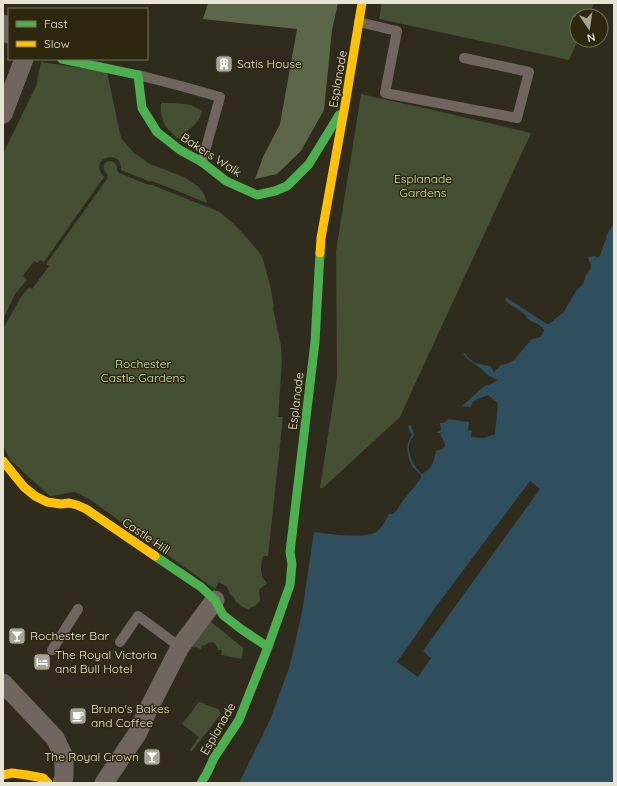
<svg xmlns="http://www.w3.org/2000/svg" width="617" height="786" font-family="Quicksand,sans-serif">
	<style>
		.green { fill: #454f34 }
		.forest { fill: #5c6749 }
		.water { fill: #2f4f5e }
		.pier { fill: #2f2c1e }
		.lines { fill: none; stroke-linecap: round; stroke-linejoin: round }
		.lane { stroke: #70665f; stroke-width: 10 }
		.street { stroke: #70665f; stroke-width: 19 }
		.fast { stroke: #4caf50; stroke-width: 9 }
		.slow { stroke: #ffc107; stroke-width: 9 }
		.labels { text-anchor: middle; stroke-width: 3; stroke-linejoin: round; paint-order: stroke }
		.poi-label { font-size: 12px; fill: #e7e4d5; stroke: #2c270d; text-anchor: start }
		.street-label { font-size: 12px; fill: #e7e4d5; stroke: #2c270d }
		.park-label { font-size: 12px; fill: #d1e9af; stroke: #2c270d }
	</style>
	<rect width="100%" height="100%" fill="#2f2c1e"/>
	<path class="green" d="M 382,3 L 594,3 L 589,16 L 577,16 L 577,40 L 578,40 L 569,60 L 379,19 Z
		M 41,62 L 107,72 L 121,138 L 134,153 L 150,164 L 184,177 L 199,187 L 204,194 L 207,203 L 152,181 L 148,181 L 121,170 C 122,147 87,158 104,177 L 44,262 L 40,260 L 38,263 L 34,261 L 23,276 L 27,280 L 15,294 L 3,320 L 3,154 L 36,86 Z
		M 361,94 L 433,110 L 531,133 L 414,386 L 400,417 L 323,488 L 320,488 L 337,376 L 336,251 Z
		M 161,103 L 174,103 L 191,105 L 202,111 C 202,121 186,132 178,139 C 175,135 170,132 167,128 C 162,121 160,111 161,103 Z
		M 111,161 C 116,163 117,165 117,170 L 119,173 L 146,184 L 152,185 L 220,212 L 233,223 L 247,238 L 262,256 L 270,285 L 274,307 L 273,308 L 281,346 L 282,361 L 278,417 L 283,417 L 268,556 L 263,556 C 262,560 261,564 261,568 C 261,572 262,573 262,577 L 267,583 L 259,590 L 260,601 L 256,605 L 248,609 L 241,606 L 238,603 L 235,601 L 234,597 L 230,594 L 227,587 L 219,582 L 215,589 L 89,499 L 75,492 L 50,496 L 10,460 L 3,445 L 3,329 L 21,297 L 29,287 L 32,289 L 49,266 L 46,264 L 107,179 L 108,175 C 101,169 102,162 111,161 Z
		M 209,620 L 243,648 L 242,659 L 221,655 L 222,650 L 218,650 L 215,643 C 211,642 207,642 205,646 L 202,645 L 201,649 L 192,646 Z
		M 199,702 L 218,709 L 221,714 L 192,751 L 190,750 L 199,737 L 182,724 Z"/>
	<path class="forest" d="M 208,3 L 338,3 L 332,30 L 324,110 L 301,151 L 277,174 L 255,179 L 263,157 L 280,124 L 297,29 L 203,19 Z"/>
	<path class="water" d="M 614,225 L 614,783 L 239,783 L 270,720 L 290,665 L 302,612 L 314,532 C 327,534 366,539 376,532 C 382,528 386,520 389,514 L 393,514 L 397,510 L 402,502 L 421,478 L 421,475 C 418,472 414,469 412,466 C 407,456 405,444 412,435 L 409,430 L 408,426 L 411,425 C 411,428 414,431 414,434 C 414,437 412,437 411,439 C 405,451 413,466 422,474 C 433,468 433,463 436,451 L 442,449 L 445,446 C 445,441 441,438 440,433 L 437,433 L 438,432 L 441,430 L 440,423 L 444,423 L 446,421 L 484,386 L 491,384 L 498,380 L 489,376 L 480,368 L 467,359 L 463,354 L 465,353 C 466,355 467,357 469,358 C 474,364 483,365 490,366 L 494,372 L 501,365 L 506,364 L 514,360 L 531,340 C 539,336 540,341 544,330 C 539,322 534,324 528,319 C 525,317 527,316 524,314 C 519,309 508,304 505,300 L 507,298 L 547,324 L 549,324 L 556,318 L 563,313 L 576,291 L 583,284 L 586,275 L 590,270 L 591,264 L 589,261 L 588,257 L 595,256 L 597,257 L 600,256 L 605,241 L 606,240 C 606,235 609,229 614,225 Z"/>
	<path class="pier" d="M 488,395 L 498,403 L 495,434 L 484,438 L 471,437 L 472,431 L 468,430 L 469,422 L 446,419 L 460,406 L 471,407 L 473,401 Z
		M 530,481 L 540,489 L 423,651 L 431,658 L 418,677 L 397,662 L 435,608 Z"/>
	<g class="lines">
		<path class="lane" d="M 359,22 L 397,31 L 385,93 L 517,118 L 529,72 L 464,58
			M 138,75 L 181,86 L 220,97 L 202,162
			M 120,642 L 138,616 L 180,647
			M 52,650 L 78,609"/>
		<path class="street" d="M 3,24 L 9,34
			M 3,114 L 24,59
			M 3,683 L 55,738 L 64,757 L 64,777 L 62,783
			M 104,783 L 137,734 L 146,714 L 180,647 L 215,600"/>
		<path class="fast" d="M 62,59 L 138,75 L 142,108 L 157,132 L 180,150 L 202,162 L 226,181 L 257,195 L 275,191 L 287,186 L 309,164 L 339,115
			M 155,556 L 201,587 L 215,600 L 223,615 L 241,629 L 268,647
			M 201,783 L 207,773 L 214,758 L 239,720 L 268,647 L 290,585 L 292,564 L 290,552 L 315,342 L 320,253"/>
		<path class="slow" d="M 320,253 L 321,238 L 345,105 L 362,3
			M 3,461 L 24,487 L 35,496 L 47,502 L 61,504 L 69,503 L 77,505 L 86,509 L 155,556
			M 3,775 L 12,773 L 27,775 L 43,778 L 48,783"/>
	</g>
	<defs>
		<symbol id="building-square" viewBox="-11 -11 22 22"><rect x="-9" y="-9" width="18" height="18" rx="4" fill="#a7a495" stroke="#2c270d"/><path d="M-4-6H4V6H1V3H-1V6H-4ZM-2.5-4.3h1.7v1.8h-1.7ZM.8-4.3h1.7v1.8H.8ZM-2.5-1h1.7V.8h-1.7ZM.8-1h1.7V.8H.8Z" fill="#fff"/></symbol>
		<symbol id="bar-square" viewBox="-11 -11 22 22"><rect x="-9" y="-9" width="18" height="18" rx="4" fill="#a7a495" stroke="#2c270d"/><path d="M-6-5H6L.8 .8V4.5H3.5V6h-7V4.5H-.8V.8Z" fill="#fff"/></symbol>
		<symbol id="hotel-square" viewBox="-11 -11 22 22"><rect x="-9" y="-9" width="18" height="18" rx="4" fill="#a7a495" stroke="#2c270d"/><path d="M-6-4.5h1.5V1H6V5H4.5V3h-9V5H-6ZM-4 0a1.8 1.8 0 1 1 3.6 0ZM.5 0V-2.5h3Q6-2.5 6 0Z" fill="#fff"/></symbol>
		<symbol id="cafe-square" viewBox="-11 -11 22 22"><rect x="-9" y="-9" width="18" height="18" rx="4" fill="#a7a495" stroke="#2c270d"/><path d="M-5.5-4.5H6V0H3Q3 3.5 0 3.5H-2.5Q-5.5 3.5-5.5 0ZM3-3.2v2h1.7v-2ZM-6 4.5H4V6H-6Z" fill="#fff"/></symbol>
	</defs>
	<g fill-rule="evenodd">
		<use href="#building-square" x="214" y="54" width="20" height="20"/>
		<use href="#bar-square" x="7" y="626" width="20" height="20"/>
		<use href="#hotel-square" x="32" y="652" width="20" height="20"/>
		<use href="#cafe-square" x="68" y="706" width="20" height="20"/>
		<use href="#bar-square" x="142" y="747" width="20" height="20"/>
	</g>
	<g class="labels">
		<g class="poi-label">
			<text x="237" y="68">Satis House</text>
			<text x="30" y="640">Rochester Bar</text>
			<text x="55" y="659">The Royal Victoria<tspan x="55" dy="14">and Bull Hotel</tspan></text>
			<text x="91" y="713">Bruno's Bakes<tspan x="91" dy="14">and Coffee</tspan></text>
			<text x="139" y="761" text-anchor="end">The Royal Crown</text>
		</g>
		<g class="street-label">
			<text transform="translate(338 79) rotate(-80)" y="4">Esplanade</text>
			<text transform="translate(211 155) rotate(33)" y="4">Bakers Walk</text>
			<text transform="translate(296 401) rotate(-83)" y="4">Esplanade</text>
			<text transform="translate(146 536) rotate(34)" y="4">Castle Hill</text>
			<text transform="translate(218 729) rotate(-60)" y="4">Esplanade</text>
		</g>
		<g class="park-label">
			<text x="423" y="183">Esplanade<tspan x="423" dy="14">Gardens</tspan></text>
			<text x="143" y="368">Rochester<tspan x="143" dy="14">Castle Gardens</tspan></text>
		</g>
	</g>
	<rect width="617" height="786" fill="none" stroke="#e7e4d5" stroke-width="8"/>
	<rect x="8" y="8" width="140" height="52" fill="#2c270d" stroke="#77735d"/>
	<rect x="16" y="21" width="20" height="6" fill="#4caf50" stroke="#77735d"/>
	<text x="44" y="28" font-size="12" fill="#e7e4d5">Fast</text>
	<rect x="16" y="41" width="20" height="6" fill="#ffc107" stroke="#77735d"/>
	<text x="44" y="48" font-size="12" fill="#e7e4d5">Slow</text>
	<g transform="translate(589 28) rotate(167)"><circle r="19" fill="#2c270d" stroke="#77735d"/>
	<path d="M0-3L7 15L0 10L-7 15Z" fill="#a7a495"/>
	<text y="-6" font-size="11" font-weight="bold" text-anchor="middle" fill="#e7e4d5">N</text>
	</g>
</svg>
